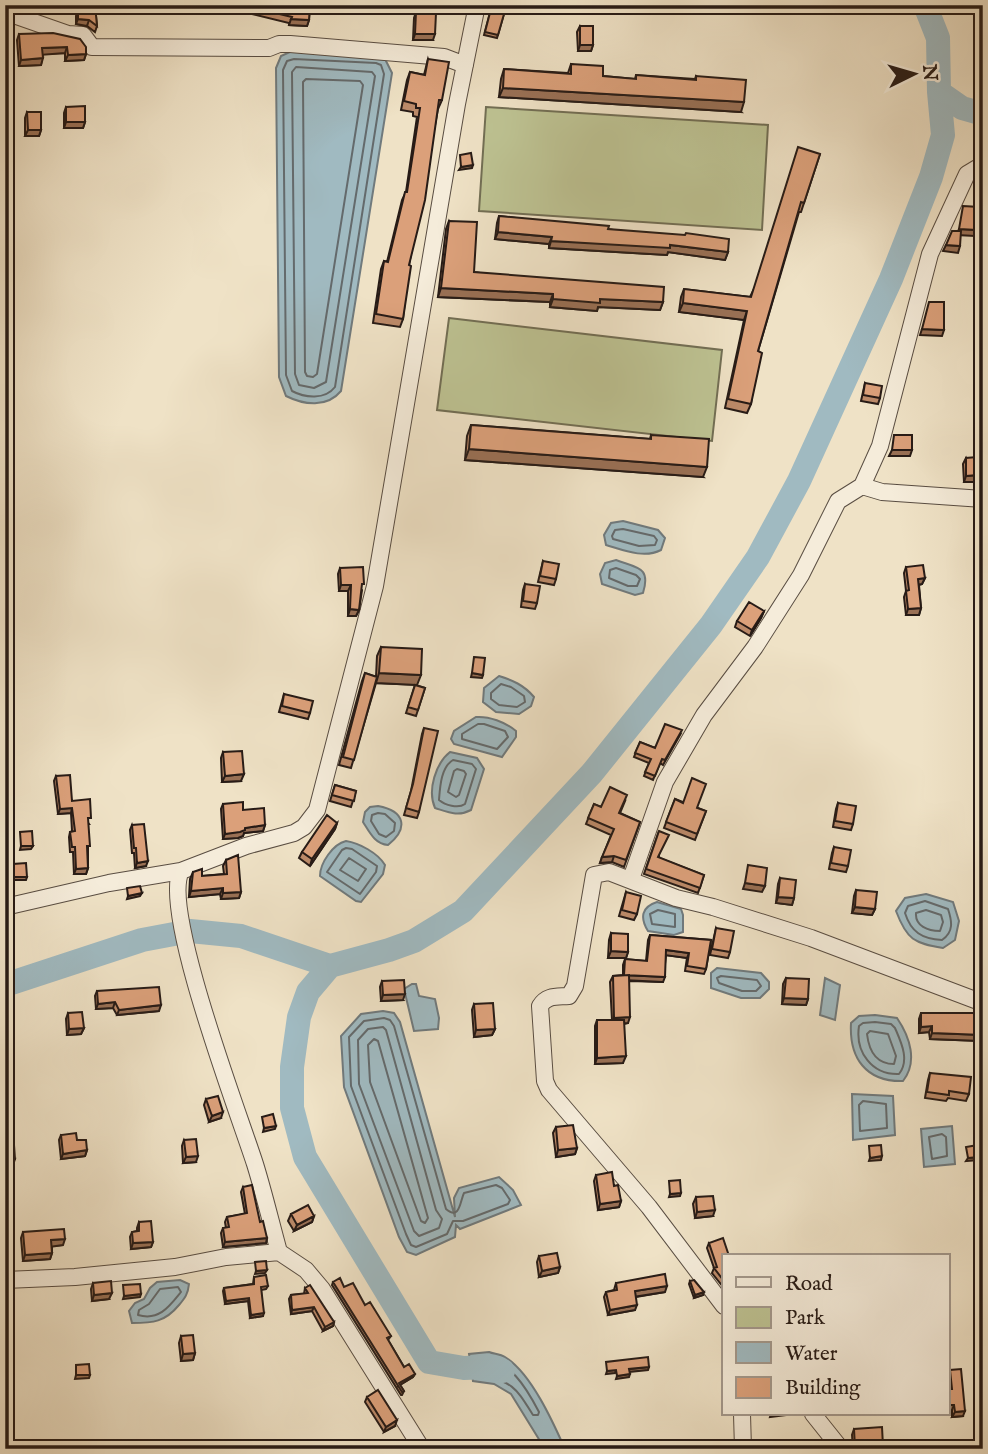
<svg xmlns="http://www.w3.org/2000/svg" width="988" height="1454" font-family="'IM FELL English',serif">
	<style>
		.green { fill: #bdc292; stroke: #726e54; stroke-width: 2 }
		.water { fill: #a0bac1; stroke: #707a7d; stroke-width: 2 }
		.lines { fill: none; stroke-linecap: round; stroke-linejoin: round }
		.shore { stroke: #646a6c; stroke-width: 2 }
		.river { stroke: #a0bac1; stroke-width: 24 }
		.minor-casing { stroke: #594d42; stroke-width: 18 }
		.minor { stroke: #f5ecda; stroke-width: 16 }
		.wall { fill: #bc8a69; stroke: #271b16; stroke-width: 2 }
		.shaded-wall { fill: #997055; stroke: #271b16; stroke-width: 2 }
		.building { fill: #dba07a; stroke: #271b16; stroke-width: 2 }
	</style>
	<rect width="100%" height="100%" fill="#efe2c6"/>
	<filter id="stains"><feTurbulence type="fractalNoise" baseFrequency=".00286" numOctaves="4"/><feColorMatrix values="0 0 0 0 .2 0 0 0 0 .09 0 0 0 0 .02 0 0 0 .5 -.17"/></filter>
	<radialGradient id="worn" r=".72"><stop offset=".6" stop-color="#630" stop-opacity="0"/><stop offset="1" stop-color="#630" stop-opacity=".3"/></radialGradient>
	<path class="green" d="M 486,107 L 768,125 L 762,230 L 479,211 Z
		M 449,318 L 722,350 L 712,441 L 437,410 Z"/>
	<path class="water" d="M 292,51 L 385,59 L 392,73 L 341,391 C 327,408 304,405 286,396 L 279,377 L 276,68 L 281,56 Z
		M 623,521 L 658,530 L 665,538 L 661,550 C 644,559 623,550 606,545 L 604,535 L 611,523 Z
		M 616,560 C 638,568 651,567 643,593 L 635,595 L 602,584 L 600,574 L 605,563 Z
		M 499,676 C 512,680 524,685 534,697 L 531,706 L 519,714 L 496,712 L 483,702 L 484,688 Z
		M 476,717 C 489,716 505,722 516,731 L 516,737 L 502,757 L 454,744 L 451,739 L 454,731 Z
		M 450,752 L 477,758 L 484,769 L 471,810 C 458,817 448,812 435,808 C 427,790 436,763 450,752 Z
		M 378,806 C 405,811 409,828 388,845 C 375,844 370,833 363,822 L 365,812 L 370,807 Z
		M 346,841 C 359,843 378,853 385,865 L 383,874 L 361,902 L 356,901 L 320,876 C 320,863 333,844 346,841 Z
		M 926,894 L 953,902 L 959,921 L 955,940 L 943,948 C 914,943 907,940 896,911 L 905,898 Z
		M 657,902 L 681,909 L 683,915 L 683,932 L 674,935 L 648,931 C 640,918 641,907 657,902 Z
		M 717,968 L 761,973 L 769,982 L 769,989 L 760,998 L 741,998 L 711,988 L 711,973 Z
		M 825,978 L 840,985 L 835,1020 L 820,1015 Z
		M 412,984 L 416,984 L 419,996 L 435,999 L 439,1018 L 438,1029 L 414,1031 L 404,989 Z
		M 383,1011 L 394,1013 L 400,1022 L 455,1217 L 454,1198 L 459,1188 L 499,1177 L 513,1190 L 521,1205 L 460,1229 L 456,1225 L 455,1237 L 416,1255 L 407,1252 L 399,1237 L 344,1087 L 341,1036 L 361,1014 Z
		M 875,1015 L 897,1018 C 910,1037 918,1062 903,1081 C 866,1082 849,1058 851,1023 L 859,1016 Z
		M 852,1094 L 893,1096 L 895,1135 L 853,1140 Z
		M 952,1126 L 955,1164 L 924,1167 L 921,1129 Z
		M 180,1280 L 189,1284 C 188,1294 185,1298 179,1305 C 165,1322 153,1323 132,1323 L 129,1311 L 135,1303 L 144,1299 L 150,1288 L 157,1282 Z
		M 489,1352 C 494,1354 500,1354 505,1357 C 531,1373 553,1422 565,1449 L 545,1449 L 511,1394 L 494,1384 L 473,1381 L 469,1354 Z"/>
	<g class="lines">
		<path class="shore" d="M 294,59 L 376,63 L 381,65 L 384,74 L 335,387 C 325,400 305,398 292,391 L 286,375 L 283,70 L 287,61 Z
			M 296,67 L 372,72 L 375,76 L 326,382 L 314,388 L 299,385 L 295,374 L 292,72 Z
			M 306,79 L 360,81 L 363,85 L 317,374 L 313,377 L 307,376 L 305,372 L 303,82 Z
			M 623,529 L 654,536 L 657,540 L 655,545 L 639,546 L 613,539 L 612,536 L 615,530 Z
			M 616,568 L 636,575 L 640,579 L 637,586 L 628,586 L 609,578 L 610,570 Z
			M 501,684 L 511,687 L 524,696 L 525,702 L 517,707 L 499,705 L 491,699 L 491,693 Z
			M 478,724 L 484,724 L 505,731 L 508,737 L 497,749 L 462,739 L 462,734 Z
			M 453,760 L 472,764 L 476,769 L 465,804 C 458,809 445,805 439,800 C 440,787 441,767 453,760 Z
			M 457,769 L 464,771 L 466,774 L 459,795 L 456,797 L 448,792 L 454,771 Z
			M 378,813 L 385,814 L 395,823 L 394,831 L 386,837 L 379,834 L 371,821 L 372,815 Z
			M 346,848 L 352,849 L 377,866 L 376,872 L 360,894 L 327,872 L 342,850 Z
			M 349,858 L 366,869 L 358,881 L 340,870 Z
			M 925,901 L 948,909 C 952,921 954,932 942,940 C 922,939 911,932 905,913 L 908,906 Z
			M 658,910 L 675,914 L 675,927 L 652,924 L 650,914 Z
			M 926,910 L 941,915 L 943,922 L 940,931 C 928,931 915,926 916,913 Z
			M 721,976 L 757,980 L 761,986 L 756,991 L 742,991 L 719,983 L 717,978 Z
			M 384,1018 L 390,1020 L 394,1026 L 446,1209 C 460,1221 460,1201 464,1193 L 496,1185 L 502,1188 L 510,1200 L 508,1204 L 463,1221 L 453,1221 L 447,1234 L 416,1247 L 411,1245 L 406,1234 L 351,1086 L 349,1037 L 364,1021 Z
			M 875,1022 L 891,1024 L 895,1028 C 901,1042 910,1060 899,1074 C 872,1075 855,1052 859,1026 L 863,1023 Z
			M 383,1027 L 386,1030 L 436,1210 L 442,1219 L 439,1228 L 419,1236 L 414,1231 L 359,1084 L 358,1040 L 368,1029 Z
			M 870,1031 L 888,1034 L 896,1056 L 894,1064 C 876,1064 869,1051 867,1034 Z
			M 374,1039 L 378,1041 L 428,1218 L 425,1223 L 421,1221 L 370,1082 L 368,1045 Z
			M 863,1101 L 886,1104 L 887,1128 L 860,1131 L 859,1105 Z
			M 942,1134 L 946,1137 L 947,1156 L 932,1159 L 929,1137 Z
			M 178,1287 L 181,1292 C 169,1307 159,1321 138,1315 L 139,1310 L 149,1304 L 160,1289 Z
			M 480,1360 C 509,1357 527,1389 539,1412 L 538,1415 L 533,1415 C 514,1385 514,1384 480,1374 L 478,1364 Z"/>
		<path class="river" d="M 939,92 L 962,108 L 983,114
			M 330,966 L 308,992 L 299,1017 L 292,1067 L 292,1108 L 305,1157 L 429,1362 L 464,1368 L 490,1367 L 503,1371
			M 5,985 L 142,940 L 190,931 L 241,936 L 330,966 L 389,950 L 414,941 L 463,911 L 592,773 L 711,625 L 758,557 L 799,481 L 891,279 L 931,177 L 943,135 L 939,92 L 938,38 L 925,5"/>
		<defs>
			<path id="minor" d="M 5,12 L 68,34 L 83,35 L 92,47 L 269,48 L 279,44 L 290,44 L 444,57 L 465,65
				M 862,486 L 882,492 L 983,499
				M 631,879 L 665,782 L 704,715 L 755,647 L 801,575 L 838,501 L 862,486 L 880,446 L 930,254 L 967,174 L 977,168 L 983,168
				M 5,907 L 109,883 L 181,871
				M 5,1280 L 75,1277 L 175,1267 L 226,1257 L 279,1252
				M 724,1306 L 649,1207 L 549,1090 L 545,1081 L 540,1006 C 547,995 556,997 569,996 L 575,986 L 594,875 L 609,872 L 676,898 L 713,907 L 811,938 L 983,1003
				M 742,1414 L 743,1449
				M 813,1414 L 841,1449
				M 422,1449 L 322,1289 L 306,1270 L 279,1252 C 271,1223 264,1193 255,1164 C 239,1114 161,910 181,871 L 246,846 L 294,833 L 304,827 L 317,810 L 375,586 L 457,104 L 477,5"/>
		</defs>
		<use href="#minor" class="minor-casing"/>
		<use href="#minor" class="minor"/>
	</g>
	<path class="wall" d="M 81,5 L 95,5 L 97,26 L 95,32 L 87,26 L 76,24 L 76,16 L 78,10 L 81,10 Z
		M 254,5 L 310,5 L 309,20 L 307,26 L 289,25 L 289,23 L 252,14 Z
		M 492,5 L 506,7 L 497,38 L 484,35 Z
		M 416,12 L 433,40 L 413,40 L 414,18 Z
		M 580,26 L 593,45 L 591,51 L 578,51 L 577,32 Z
		M 19,34 L 86,54 L 84,60 L 65,61 L 65,53 L 43,54 L 41,65 L 19,66 L 17,40 Z
		M 428,59 L 442,100 L 438,109 L 409,265 L 403,319 L 400,327 L 373,323 L 381,269 L 384,261 L 387,262 L 402,200 L 406,192 L 417,117 L 413,116 L 413,112 L 401,110 L 407,80 L 410,72 L 424,75 Z
		M 571,64 L 603,76 L 635,79 L 636,75 L 695,79 L 696,76 L 741,112 L 499,97 L 501,79 L 504,69 L 568,73 Z
		M 66,107 L 85,122 L 83,128 L 64,128 L 64,113 Z
		M 27,112 L 41,130 L 39,136 L 25,136 L 25,118 Z
		M 820,154 L 801,212 L 799,212 L 758,351 L 751,404 L 747,413 L 725,408 L 744,320 L 679,312 L 681,297 L 684,289 L 750,297 Z
		M 499,216 L 608,229 L 728,252 L 725,260 L 668,252 L 667,255 L 549,248 L 549,244 L 495,239 L 497,223 Z
		M 449,221 L 474,272 L 663,302 L 660,310 L 598,307 L 597,311 L 550,307 L 550,302 L 438,297 L 446,229 Z
		M 865,383 L 880,398 L 878,404 L 861,401 Z
		M 471,425 L 650,439 L 651,435 L 703,477 L 465,460 L 467,436 Z
		M 966,458 L 976,482 L 964,482 L 963,464 Z
		M 543,561 L 556,579 L 554,585 L 538,582 Z
		M 906,567 L 925,578 L 922,584 L 919,585 L 921,608 L 919,615 L 906,615 L 904,597 L 906,591 L 904,573 Z
		M 340,568 L 362,590 L 359,610 L 356,616 L 348,616 L 348,591 L 339,591 L 338,574 Z
		M 525,584 L 537,603 L 535,609 L 521,607 L 523,590 Z
		M 764,611 L 761,618 L 750,636 L 735,627 L 737,621 Z
		M 381,647 L 417,685 L 376,683 L 351,768 L 339,765 L 362,681 L 365,673 L 376,677 L 377,656 Z
		M 415,685 L 425,688 L 416,716 L 406,713 Z
		M 284,694 L 310,713 L 308,719 L 279,712 Z
		M 424,728 L 419,812 L 417,818 L 404,815 L 411,791 L 422,734 Z
		M 680,735 L 663,765 L 660,763 L 653,780 L 644,776 L 649,763 L 634,757 L 640,742 L 655,748 Z
		M 223,752 L 241,781 L 222,782 L 221,758 Z
		M 56,776 L 72,801 L 89,824 L 88,824 L 88,868 L 86,874 L 74,874 L 73,852 L 70,852 L 69,837 L 70,832 L 72,831 L 71,813 L 58,814 L 54,781 Z
		M 335,785 L 356,791 L 351,807 L 330,801 Z
		M 675,799 L 706,811 L 695,840 L 664,828 Z
		M 625,801 L 620,813 L 640,822 L 624,867 L 612,862 L 600,863 L 611,835 L 586,824 L 594,804 L 601,807 Z
		M 838,803 L 853,824 L 851,830 L 833,827 L 836,809 Z
		M 223,804 L 243,810 L 265,825 L 263,831 L 244,833 L 243,836 L 238,838 L 223,839 L 221,809 Z
		M 337,823 L 335,829 L 310,866 L 299,858 L 302,852 Z
		M 132,825 L 146,866 L 135,868 L 134,853 L 132,853 L 130,830 Z
		M 659,831 L 659,858 L 704,875 L 698,893 L 644,874 Z
		M 834,847 L 848,866 L 846,872 L 829,869 L 832,853 Z
		M 226,860 L 241,892 L 239,898 L 221,899 L 220,894 L 189,897 L 190,879 L 193,872 L 202,876 L 224,874 L 223,866 Z
		M 780,878 L 794,898 L 792,905 L 776,903 L 778,884 Z
		M 856,890 L 875,909 L 872,915 L 852,913 L 854,896 Z
		M 626,892 L 637,914 L 634,920 L 619,916 Z
		M 716,928 L 730,952 L 728,958 L 710,955 Z
		M 611,933 L 628,952 L 626,958 L 608,958 L 609,940 Z
		M 650,935 L 711,940 L 706,969 L 704,974 L 685,971 L 687,958 L 666,955 L 663,982 L 629,981 L 628,1023 L 624,1024 L 623,1063 L 595,1064 L 595,1026 L 597,1020 L 612,1020 L 610,982 L 613,976 L 623,975 L 623,965 L 625,959 L 646,961 L 648,940 Z
		M 786,978 L 808,999 L 806,1005 L 782,1004 L 783,984 Z
		M 382,981 L 403,1000 L 381,1001 L 380,987 Z
		M 97,991 L 159,1011 L 117,1015 L 113,1008 L 96,1009 L 95,996 Z
		M 474,1004 L 495,1029 L 492,1035 L 474,1037 L 472,1010 Z
		M 68,1013 L 84,1028 L 81,1034 L 67,1035 L 66,1019 Z
		M 921,1013 L 983,1013 L 983,1089 L 975,1088 L 981,1041 L 930,1039 L 929,1032 L 919,1033 L 919,1019 Z
		M 930,1073 L 969,1094 L 966,1101 L 948,1098 L 946,1101 L 925,1098 L 928,1080 Z
		M 206,1099 L 221,1118 L 209,1122 L 204,1105 Z
		M 556,1127 L 577,1148 L 575,1154 L 556,1157 L 553,1133 Z
		M 61,1135 L 77,1140 L 87,1150 L 85,1156 L 61,1159 L 59,1140 Z
		M 184,1140 L 196,1162 L 183,1163 L 182,1146 Z
		M 596,1175 L 614,1186 L 621,1201 L 619,1207 L 598,1210 L 594,1181 Z
		M 243,1187 L 267,1238 L 266,1243 L 223,1247 L 221,1233 L 223,1228 L 226,1228 L 225,1222 L 227,1217 L 245,1214 L 241,1192 Z
		M 696,1197 L 713,1216 L 695,1218 L 693,1204 Z
		M 291,1214 L 314,1216 L 312,1222 L 294,1231 L 288,1221 Z
		M 139,1222 L 153,1242 L 151,1247 L 131,1249 L 130,1237 L 132,1232 L 137,1231 L 137,1228 Z
		M 23,1232 L 63,1245 L 52,1246 L 52,1253 L 50,1259 L 23,1261 L 21,1238 Z
		M 709,1243 L 724,1256 L 724,1288 L 712,1273 L 714,1268 L 707,1248 Z
		M 539,1256 L 560,1267 L 558,1273 L 539,1277 L 537,1262 Z
		M 254,1277 L 268,1286 L 266,1289 L 261,1290 L 263,1316 L 250,1318 L 248,1301 L 225,1304 L 223,1291 L 224,1288 L 253,1284 Z
		M 690,1281 L 703,1295 L 694,1298 L 689,1284 Z
		M 333,1282 L 344,1287 L 365,1305 L 391,1336 L 388,1340 L 404,1367 L 415,1374 L 413,1377 L 400,1385 L 404,1391 L 402,1395 L 401,1395 L 332,1285 Z
		M 93,1283 L 109,1299 L 92,1301 L 91,1289 Z
		M 616,1283 L 665,1292 L 636,1297 L 635,1310 L 608,1315 L 604,1297 L 606,1292 L 614,1290 Z
		M 305,1288 L 334,1322 L 333,1326 L 323,1331 L 312,1311 L 291,1314 L 289,1299 L 291,1295 L 304,1294 Z
		M 181,1336 L 195,1353 L 193,1360 L 181,1361 L 179,1343 Z
		M 950,1370 L 963,1416 L 952,1417 L 952,1410 L 948,1411 L 948,1389 L 949,1389 L 948,1376 Z
		M 367,1397 L 395,1426 L 384,1432 L 365,1402 Z
		M 854,1429 L 882,1449 L 853,1449 L 852,1435 Z"/>
	<path class="shaded-wall" d="M 39,5 L 57,5 L 55,11 L 37,11 Z
		M 78,19 L 89,20 L 87,26 L 76,24 Z
		M 291,19 L 309,20 L 307,26 L 289,25 Z
		M 415,34 L 435,34 L 433,40 L 413,40 Z
		M 580,45 L 593,45 L 591,51 L 578,51 Z
		M 67,47 L 65,53 L 40,55 L 42,48 Z
		M 86,54 L 84,60 L 65,61 L 68,55 Z
		M 43,58 L 41,65 L 19,66 L 21,60 Z
		M 503,88 L 744,102 L 741,112 L 499,97 Z
		M 66,122 L 85,122 L 83,128 L 64,128 Z
		M 28,130 L 41,130 L 39,136 L 25,136 Z
		M 473,165 L 472,168 L 459,170 L 461,167 Z
		M 959,229 L 977,230 L 975,236 L 957,235 Z
		M 498,232 L 552,237 L 549,244 L 495,239 Z
		M 551,241 L 670,245 L 728,252 L 725,260 L 668,252 L 667,255 L 549,248 Z
		M 946,245 L 960,246 L 958,253 L 943,251 Z
		M 441,288 L 553,294 L 550,302 L 438,297 Z
		M 553,299 L 600,299 L 663,302 L 660,310 L 598,307 L 597,311 L 550,307 Z
		M 683,303 L 747,311 L 744,320 L 679,312 Z
		M 922,329 L 944,330 L 942,336 L 920,335 Z
		M 469,449 L 707,467 L 703,477 L 465,460 Z
		M 892,450 L 912,450 L 910,456 L 889,456 Z
		M 978,475 L 976,482 L 964,482 L 966,476 Z
		M 925,578 L 922,584 L 916,585 L 918,579 Z
		M 341,585 L 351,585 L 348,591 L 339,591 Z
		M 921,608 L 919,615 L 906,615 L 908,609 Z
		M 350,609 L 359,610 L 356,616 L 348,616 Z
		M 764,611 L 761,618 L 750,636 L 752,630 Z
		M 379,673 L 421,675 L 417,685 L 376,683 Z
		M 472,673 L 483,675 L 482,678 L 471,677 Z
		M 244,774 L 241,781 L 222,782 L 225,776 Z
		M 72,808 L 71,813 L 58,814 L 60,809 Z
		M 337,823 L 335,829 L 310,866 L 312,859 Z
		M 265,825 L 263,831 L 244,833 L 243,836 L 238,838 L 223,839 L 225,834 L 245,828 Z
		M 21,846 L 33,846 L 31,849 L 20,850 Z
		M 614,856 L 612,862 L 600,863 L 602,857 Z
		M 148,861 L 146,866 L 135,868 L 137,863 Z
		M 88,868 L 86,874 L 74,874 L 76,869 Z
		M 14,877 L 27,877 L 26,880 L 12,880 Z
		M 745,883 L 765,886 L 762,892 L 743,889 Z
		M 223,888 L 220,894 L 189,897 L 191,891 Z
		M 241,892 L 239,898 L 221,899 L 223,893 Z
		M 142,893 L 140,896 L 127,899 L 128,896 Z
		M 778,897 L 794,898 L 792,905 L 776,903 Z
		M 855,907 L 875,909 L 872,915 L 852,913 Z
		M 666,950 L 689,953 L 687,958 L 664,955 Z
		M 611,951 L 628,952 L 626,958 L 608,958 Z
		M 624,975 L 665,977 L 663,982 L 622,980 Z
		M 405,994 L 403,1000 L 381,1001 L 383,995 Z
		M 784,998 L 808,999 L 806,1005 L 782,1004 Z
		M 115,1002 L 113,1008 L 96,1009 L 98,1004 Z
		M 161,1005 L 159,1011 L 117,1015 L 119,1010 Z
		M 630,1017 L 628,1023 L 612,1024 L 614,1018 Z
		M 932,1026 L 929,1032 L 919,1033 L 921,1027 Z
		M 84,1028 L 81,1034 L 67,1035 L 69,1029 Z
		M 495,1029 L 492,1035 L 474,1037 L 476,1030 Z
		M 932,1033 L 983,1035 L 981,1041 L 930,1039 Z
		M 626,1056 L 623,1063 L 595,1064 L 597,1058 Z
		M 977,1082 L 983,1083 L 983,1089 L 975,1088 Z
		M 223,1112 L 221,1118 L 209,1122 L 212,1116 Z
		M 276,1126 L 275,1129 L 263,1132 L 264,1128 Z
		M 577,1148 L 575,1154 L 556,1157 L 558,1150 Z
		M 87,1150 L 85,1156 L 61,1159 L 63,1154 Z
		M 198,1156 L 196,1162 L 183,1163 L 186,1157 Z
		M 882,1156 L 881,1160 L 869,1161 L 870,1158 Z
		M 979,1157 L 978,1160 L 966,1161 L 968,1158 Z
		M 15,1159 L 13,1165 L 5,1166 L 5,1160 Z
		M 681,1193 L 680,1196 L 669,1197 L 670,1194 Z
		M 621,1201 L 619,1207 L 598,1210 L 600,1204 Z
		M 715,1210 L 713,1216 L 695,1218 L 697,1212 Z
		M 314,1216 L 312,1222 L 294,1231 L 297,1225 Z
		M 267,1238 L 266,1243 L 223,1247 L 225,1242 Z
		M 65,1239 L 63,1245 L 49,1247 L 51,1240 Z
		M 153,1242 L 151,1247 L 131,1249 L 133,1243 Z
		M 52,1253 L 50,1259 L 23,1261 L 25,1255 Z
		M 560,1267 L 558,1273 L 539,1277 L 542,1271 Z
		M 267,1270 L 265,1273 L 255,1274 L 256,1271 Z
		M 667,1286 L 665,1292 L 633,1297 L 635,1291 Z
		M 704,1292 L 703,1295 L 694,1298 L 695,1295 Z
		M 112,1293 L 109,1299 L 92,1301 L 94,1295 Z
		M 141,1294 L 140,1297 L 123,1299 L 124,1296 Z
		M 249,1298 L 248,1301 L 225,1304 L 226,1301 Z
		M 637,1305 L 635,1310 L 608,1315 L 610,1310 Z
		M 314,1307 L 312,1311 L 291,1314 L 292,1310 Z
		M 264,1313 L 263,1316 L 250,1318 L 251,1315 Z
		M 334,1322 L 333,1326 L 323,1331 L 325,1327 Z
		M 195,1353 L 193,1360 L 181,1361 L 183,1354 Z
		M 649,1367 L 648,1370 L 628,1372 L 629,1369 Z
		M 616,1370 L 615,1373 L 606,1374 L 607,1371 Z
		M 415,1374 L 413,1377 L 398,1386 L 399,1383 Z
		M 630,1374 L 629,1377 L 616,1379 L 617,1376 Z
		M 76,1375 L 90,1375 L 89,1378 L 75,1379 Z
		M 948,1405 L 954,1405 L 952,1410 L 948,1411 Z
		M 965,1411 L 963,1416 L 952,1417 L 955,1412 Z
		M 771,1414 L 787,1414 L 786,1415 L 770,1417 Z
		M 397,1420 L 395,1426 L 384,1432 L 386,1427 Z
		M 883,1446 L 882,1449 L 855,1449 L 855,1448 Z"/>
	<path class="building" d="M 83,5 L 95,5 L 97,26 L 89,20 L 78,19 L 78,10 L 84,10 Z
		M 254,5 L 310,5 L 309,20 L 291,19 L 292,17 L 254,8 Z
		M 492,5 L 500,5 L 506,7 L 498,35 L 485,32 Z
		M 416,12 L 436,13 L 435,34 L 415,34 Z
		M 580,26 L 593,26 L 593,45 L 580,45 Z
		M 53,33 L 80,39 L 86,47 L 86,54 L 68,55 L 67,47 L 42,48 L 43,58 L 21,60 L 19,34 Z
		M 428,59 L 449,62 L 442,100 L 439,100 L 425,200 L 409,265 L 411,266 L 403,319 L 376,314 L 384,261 L 388,262 L 405,192 L 407,192 L 420,108 L 416,108 L 416,104 L 404,101 L 410,72 L 425,75 Z
		M 571,64 L 603,66 L 603,76 L 636,79 L 636,75 L 696,80 L 696,76 L 746,80 L 744,102 L 503,88 L 504,69 L 571,74 Z
		M 85,106 L 85,122 L 66,122 L 66,107 Z
		M 27,112 L 41,112 L 41,130 L 28,130 Z
		M 798,147 L 820,154 L 804,203 L 801,202 L 758,351 L 762,353 L 751,404 L 728,399 L 747,311 L 683,303 L 684,289 L 751,297 Z
		M 471,153 L 473,165 L 461,167 L 460,155 Z
		M 963,206 L 979,207 L 977,230 L 959,229 Z
		M 499,216 L 609,226 L 608,229 L 685,235 L 686,233 L 729,239 L 728,252 L 670,245 L 670,248 L 551,241 L 552,237 L 498,232 Z
		M 449,221 L 477,222 L 474,272 L 664,287 L 663,302 L 600,299 L 600,303 L 553,299 L 553,294 L 441,288 Z
		M 952,231 L 961,231 L 960,246 L 946,245 Z
		M 929,302 L 944,302 L 944,330 L 922,329 Z
		M 865,383 L 882,386 L 880,398 L 863,395 Z
		M 471,425 L 651,439 L 651,435 L 709,439 L 707,467 L 469,449 Z
		M 894,435 L 912,435 L 912,450 L 892,450 Z
		M 977,457 L 978,475 L 966,476 L 966,458 Z
		M 543,561 L 559,564 L 556,579 L 540,576 Z
		M 923,565 L 925,578 L 918,579 L 921,608 L 908,609 L 906,591 L 909,590 L 906,567 Z
		M 363,567 L 364,584 L 362,584 L 359,610 L 350,609 L 351,585 L 341,585 L 340,568 Z
		M 525,584 L 540,586 L 537,603 L 523,601 Z
		M 749,602 L 764,611 L 752,630 L 737,621 Z
		M 381,647 L 422,649 L 421,675 L 379,673 Z
		M 474,657 L 485,658 L 483,675 L 472,673 Z
		M 365,673 L 377,677 L 354,760 L 343,757 Z
		M 415,685 L 425,688 L 418,710 L 408,707 Z
		M 284,694 L 313,701 L 310,713 L 282,706 Z
		M 665,724 L 682,730 L 665,760 L 662,759 L 655,776 L 645,772 L 651,759 L 635,753 L 640,742 L 655,748 Z
		M 424,728 L 438,731 L 419,812 L 406,808 L 413,784 Z
		M 242,751 L 244,774 L 225,776 L 223,752 Z
		M 70,775 L 72,801 L 90,799 L 91,818 L 88,818 L 90,846 L 87,846 L 88,868 L 76,869 L 75,847 L 72,847 L 70,832 L 75,831 L 72,808 L 60,809 L 56,776 Z
		M 692,778 L 706,784 L 697,808 L 706,811 L 697,834 L 666,822 L 675,799 L 683,803 Z
		M 335,785 L 356,791 L 354,801 L 332,795 Z
		M 610,787 L 627,795 L 619,813 L 640,822 L 626,860 L 614,856 L 602,857 L 614,829 L 588,818 L 594,804 L 601,807 Z
		M 243,802 L 243,810 L 264,808 L 265,825 L 245,828 L 245,830 L 240,832 L 225,834 L 223,804 Z
		M 838,803 L 856,806 L 853,824 L 835,821 Z
		M 327,815 L 337,823 L 312,859 L 302,852 Z
		M 144,824 L 148,861 L 137,863 L 136,848 L 134,848 L 132,825 Z
		M 32,831 L 33,846 L 21,846 L 20,832 Z
		M 659,831 L 669,835 L 658,857 L 704,875 L 700,888 L 646,869 Z
		M 834,847 L 851,850 L 848,866 L 831,863 Z
		M 238,855 L 241,892 L 223,893 L 223,888 L 191,891 L 193,872 L 202,869 L 202,876 L 227,874 L 226,860 Z
		M 26,863 L 27,877 L 14,877 L 13,864 Z
		M 748,865 L 767,868 L 765,886 L 745,883 Z
		M 780,878 L 796,880 L 794,898 L 778,897 Z
		M 140,886 L 142,893 L 128,896 L 127,888 Z
		M 856,890 L 877,892 L 875,909 L 855,907 Z
		M 626,892 L 641,896 L 637,914 L 622,910 Z
		M 5,924 L 8,939 L 5,940 Z
		M 716,928 L 734,931 L 730,952 L 712,949 Z
		M 611,933 L 628,934 L 628,952 L 611,951 Z
		M 650,935 L 711,940 L 706,969 L 687,966 L 689,953 L 666,950 L 665,977 L 624,975 L 625,959 L 647,961 Z
		M 629,975 L 630,1017 L 614,1018 L 613,976 Z
		M 786,978 L 809,979 L 808,999 L 784,998 Z
		M 404,980 L 405,994 L 383,995 L 382,981 Z
		M 159,987 L 161,1005 L 119,1010 L 115,1002 L 98,1004 L 97,991 Z
		M 493,1003 L 495,1029 L 476,1030 L 474,1004 Z
		M 82,1012 L 84,1028 L 69,1029 L 68,1013 Z
		M 921,1013 L 983,1013 L 983,1035 L 932,1033 L 932,1026 L 921,1027 Z
		M 597,1020 L 624,1020 L 626,1056 L 597,1058 Z
		M 983,1038 L 983,1083 L 977,1082 Z
		M 930,1073 L 971,1077 L 969,1094 L 949,1091 L 949,1095 L 927,1092 Z
		M 218,1096 L 223,1112 L 212,1116 L 206,1099 Z
		M 273,1114 L 276,1126 L 264,1128 L 262,1117 Z
		M 573,1125 L 577,1148 L 558,1150 L 556,1127 Z
		M 76,1133 L 77,1140 L 86,1140 L 87,1150 L 63,1154 L 61,1135 Z
		M 196,1139 L 198,1156 L 186,1157 L 184,1140 Z
		M 14,1145 L 15,1159 L 5,1160 L 5,1146 Z
		M 881,1145 L 882,1156 L 870,1158 L 869,1146 Z
		M 978,1145 L 979,1157 L 968,1158 L 966,1147 Z
		M 612,1172 L 614,1186 L 618,1185 L 621,1201 L 600,1204 L 596,1175 Z
		M 680,1180 L 681,1193 L 670,1194 L 669,1181 Z
		M 252,1185 L 260,1222 L 263,1221 L 267,1238 L 225,1242 L 223,1228 L 229,1227 L 227,1217 L 247,1213 L 243,1187 Z
		M 713,1196 L 715,1210 L 697,1212 L 696,1197 Z
		M 308,1205 L 314,1216 L 297,1225 L 291,1214 Z
		M 151,1221 L 153,1242 L 133,1243 L 132,1232 L 139,1231 L 139,1222 Z
		M 64,1229 L 65,1239 L 51,1240 L 52,1253 L 25,1255 L 23,1232 Z
		M 723,1238 L 729,1256 L 724,1256 L 724,1281 L 714,1268 L 717,1267 L 709,1243 Z
		M 557,1253 L 560,1267 L 542,1271 L 539,1256 Z
		M 266,1261 L 267,1270 L 256,1271 L 255,1262 Z
		M 665,1274 L 667,1286 L 635,1291 L 637,1305 L 610,1310 L 606,1292 L 617,1290 L 616,1283 Z
		M 266,1275 L 268,1286 L 261,1287 L 264,1313 L 251,1315 L 249,1298 L 226,1301 L 224,1288 L 254,1284 L 254,1277 Z
		M 340,1278 L 344,1287 L 353,1283 L 365,1305 L 370,1302 L 391,1336 L 387,1338 L 404,1367 L 409,1364 L 415,1374 L 399,1383 L 404,1391 L 402,1392 L 333,1282 Z
		M 694,1280 L 704,1292 L 695,1295 L 690,1281 Z
		M 111,1281 L 112,1293 L 94,1295 L 93,1283 Z
		M 140,1284 L 141,1294 L 124,1296 L 123,1285 Z
		M 310,1285 L 334,1322 L 325,1327 L 314,1307 L 292,1310 L 291,1295 L 308,1293 L 305,1288 Z
		M 193,1335 L 195,1353 L 183,1354 L 181,1336 Z
		M 648,1357 L 649,1367 L 629,1369 L 630,1374 L 617,1376 L 616,1370 L 607,1371 L 606,1362 Z
		M 89,1364 L 90,1375 L 76,1375 L 76,1365 Z
		M 961,1369 L 965,1411 L 955,1412 L 954,1405 L 948,1405 L 948,1389 L 952,1389 L 950,1370 Z
		M 378,1390 L 397,1420 L 386,1427 L 367,1397 Z
		M 882,1427 L 883,1446 L 855,1448 L 854,1429 Z"/>
	<rect width="988" height="1454" fill="none" stroke="#efe2c6" stroke-width="28"/>
	<rect x="7" y="7" width="974" height="1440" fill="none" stroke="#271b16" stroke-width="3.5"/>
	<rect x="14" y="14" width="960" height="1426" fill="none" stroke="#271b16" stroke-width="2"/>
	<rect x="722" y="1254" width="228" height="161" fill="#f5ecda" stroke="#a3988c" stroke-width="2"/>
	<rect x="736" y="1277" width="35" height="10" fill="#f5ecda" stroke="#a3988c" stroke-width="2"/>
	<text x="785" y="1290" font-size="21" fill="#271b16">Road</text>
	<rect x="736" y="1307" width="35" height="21" fill="#bdc292" stroke="#a3988c" stroke-width="2"/>
	<text x="785" y="1324" font-size="21" fill="#271b16">Park</text>
	<rect x="736" y="1342" width="35" height="21" fill="#a0bac1" stroke="#a3988c" stroke-width="2"/>
	<text x="785" y="1360" font-size="21" fill="#271b16">Water</text>
	<rect x="736" y="1377" width="35" height="21" fill="#dba07a" stroke="#a3988c" stroke-width="2"/>
	<text x="785" y="1394" font-size="21" fill="#271b16">Building</text>
	<g transform="translate(914 74) rotate(85)" stroke="#f5ecda" stroke-width="5" paint-order="stroke">
	<path d="M0-5L12 26L0 18L-12 26Z" fill="#271b16"/>
	<text y="-10" font-size="19" font-weight="bold" text-anchor="middle" fill="#271b16">N</text>
	</g>
	<rect width="100%" height="100%" filter="url(#stains)"/>
	<rect width="100%" height="100%" fill="url(#worn)"/>
</svg>
